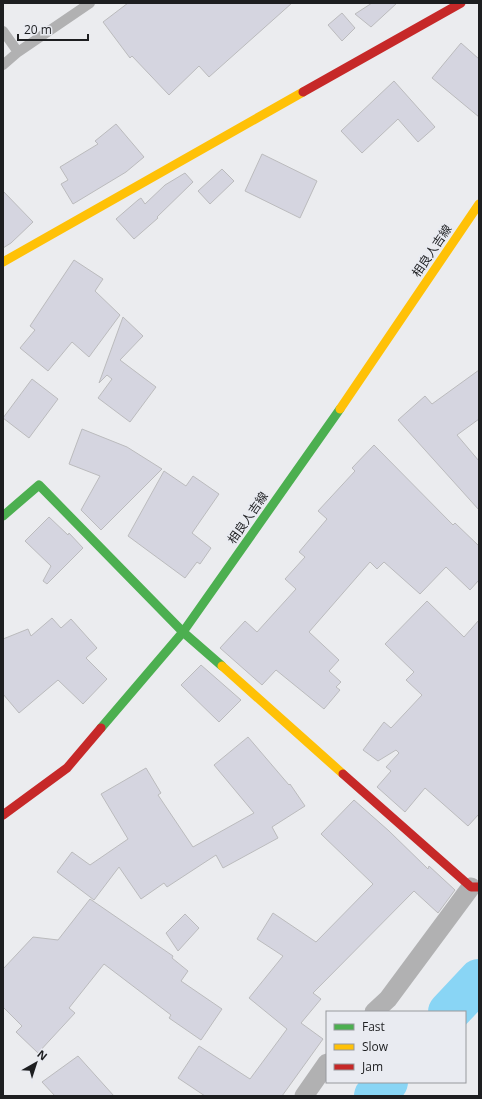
<svg xmlns="http://www.w3.org/2000/svg" width="482" height="1099" font-family="'Open Sans','Noto Sans JP',sans-serif">
	<style>
		.lines { fill: none; stroke-linecap: round; stroke-linejoin: round }
		.river { stroke: #89d5f5; stroke-width: 42 }
		.building { fill: #d5d5e0; stroke: #bbbbbd }
		.lane { stroke: #b1b1b2; stroke-width: 10 }
		.street { stroke: #b1b1b2; stroke-width: 19 }
		.fast { stroke: #4caf50; stroke-width: 9 }
		.slow { stroke: #ffc107; stroke-width: 9 }
		.jam { stroke: #c62828; stroke-width: 9 }
		.labels { text-anchor: middle; stroke-width: 4; stroke-linejoin: round; paint-order: stroke }
		.street-label { font-size: 12px; fill: #1d1e20; stroke: #e9ebf1 }
	</style>
	<rect width="100%" height="100%" fill="#ebecef"/>
	<g class="lines">
		<path class="river" d="M 449,1012 L 479,980
			M 375,1096 L 387,1082"/>
	</g>
	<path class="building" d="M 128,3 L 292,3 L 209,77 L 199,66 L 169,95 L 132,56 L 130,58 L 103,22 Z
		M 372,3 L 397,3 L 371,27 L 355,14 Z
		M 342,13 L 355,28 L 342,41 L 328,25 Z
		M 461,43 L 479,59 L 479,117 L 432,78 Z
		M 394,81 L 435,127 L 418,142 L 398,119 L 362,153 L 341,131 Z
		M 116,124 L 144,157 L 126,172 L 73,204 L 61,184 L 68,180 L 60,167 L 98,144 L 95,141 Z
		M 262,154 L 317,181 L 300,218 L 245,191 Z
		M 222,169 L 234,181 L 210,204 L 198,191 Z
		M 185,173 L 193,182 L 157,217 L 158,218 L 134,239 L 116,219 L 138,200 L 141,198 L 145,204 L 165,185 Z
		M 3,191 L 33,222 L 11,243 L 3,248 Z
		M 74,260 L 103,279 L 95,291 L 120,315 L 89,357 L 72,342 L 48,371 L 20,348 L 35,330 L 30,326 Z
		M 123,317 L 143,336 L 120,360 L 156,387 L 130,422 L 98,398 L 112,379 L 107,375 L 99,383 Z
		M 479,370 L 479,419 L 457,435 L 479,461 L 479,510 L 398,420 L 425,396 L 432,404 Z
		M 32,379 L 58,399 L 29,438 L 3,418 Z
		M 82,429 L 127,447 L 162,469 L 101,530 L 81,510 L 100,476 L 69,464 Z
		M 374,445 L 453,525 L 455,523 L 479,546 L 479,580 L 470,590 L 446,567 L 420,594 L 384,562 L 377,569 L 370,562 L 309,632 L 339,660 L 329,671 L 341,682 L 336,687 L 340,690 L 324,709 L 276,670 L 262,685 L 220,648 L 245,621 L 257,632 L 296,589 L 285,579 L 305,557 L 299,552 L 327,519 L 318,511 L 355,471 L 352,468 Z
		M 164,471 L 186,486 L 193,476 L 219,494 L 192,533 L 211,548 L 200,564 L 197,562 L 185,578 L 128,536 Z
		M 49,517 L 68,535 L 69,533 L 83,548 L 47,584 L 43,581 L 51,566 L 25,541 Z
		M 427,601 L 464,637 L 479,620 L 479,814 L 468,826 L 425,788 L 405,812 L 377,787 L 391,771 L 386,767 L 399,753 L 396,750 L 378,761 L 363,750 L 384,722 L 391,728 L 422,695 L 406,680 L 414,672 L 385,644 Z
		M 52,618 L 61,628 L 71,619 L 97,648 L 86,658 L 107,679 L 83,704 L 58,680 L 19,713 L 3,694 L 3,639 L 28,629 L 31,636 Z
		M 201,665 L 241,700 L 219,722 L 181,685 Z
		M 248,737 L 289,785 L 290,784 L 305,806 L 272,827 L 278,838 L 223,868 L 216,855 L 167,887 L 164,883 L 141,899 L 119,867 L 94,900 L 57,872 L 72,852 L 90,865 L 128,839 L 101,794 L 146,768 L 161,793 L 158,795 L 193,847 L 254,813 L 214,765 Z
		M 354,800 L 389,831 L 428,869 L 429,866 L 455,890 L 438,913 L 414,891 L 313,993 L 321,999 L 301,1023 L 323,1039 L 282,1096 L 205,1096 L 178,1078 L 199,1046 L 250,1079 L 287,1029 L 249,998 L 283,956 L 257,939 L 273,913 L 316,942 L 373,884 L 321,834 Z
		M 90,899 L 173,956 L 172,958 L 188,971 L 181,981 L 222,1009 L 201,1040 L 169,1018 L 171,1015 L 104,964 L 69,1008 L 75,1013 L 38,1053 L 16,1032 L 22,1026 L 3,1007 L 3,969 L 33,937 L 58,940 Z
		M 185,914 L 199,928 L 178,951 L 166,933 Z
		M 78,1056 L 114,1096 L 55,1096 L 42,1082 Z"/>
	<g class="lines">
		<path class="lane" d="M 3,31 L 18,52
			M 3,65 L 18,52 L 90,3"/>
		<path class="street" d="M 374,1012 L 388,999 L 471,887
			M 304,1096 L 327,1063"/>
		<path class="fast" d="M 3,516 L 39,485 L 183,632 L 222,666
			M 101,728 L 183,632 L 340,409"/>
		<path class="slow" d="M 3,262 L 303,92
			M 340,409 L 479,204
			M 222,666 L 343,774"/>
		<path class="jam" d="M 303,92 L 461,3
			M 343,774 L 471,887 L 479,887
			M 3,815 L 67,768 L 101,728"/>
	</g>
	<g class="labels">
		<g class="street-label">
			<text transform="translate(432 251) rotate(-56)" y="4">相良人吉線</text>
			<text transform="translate(248 518) rotate(-55)" y="4">相良人吉線</text>
		</g>
	</g>
	<rect width="482" height="1099" fill="none" stroke="#1d1e20" stroke-width="8"/>
	<rect x="326" y="1011" width="140" height="72" fill="#e9ebf1" stroke="#97999d"/>
	<rect x="334" y="1024" width="20" height="6" fill="#4caf50" stroke="#97999d"/>
	<text x="362" y="1031" font-size="12" fill="#1d1e20">Fast</text>
	<rect x="334" y="1044" width="20" height="6" fill="#ffc107" stroke="#97999d"/>
	<text x="362" y="1051" font-size="12" fill="#1d1e20">Slow</text>
	<rect x="334" y="1064" width="20" height="6" fill="#c62828" stroke="#97999d"/>
	<text x="362" y="1071" font-size="12" fill="#1d1e20">Jam</text>
	<g transform="translate(36 1063) rotate(39)" stroke="#e9ebf1" stroke-width="3" paint-order="stroke">
	<path d="M0-3L7 15L0 10L-7 15Z" fill="#1d1e20"/>
	<text y="-6" font-size="11" font-weight="bold" text-anchor="middle" fill="#1d1e20">N</text>
	</g>
	<path d="M18 34v6h70v-6" fill="none" stroke="#1d1e20" stroke-width="2"/>
	<text x="24" y="34" font-size="12" fill="#1d1e20" stroke="#e9ebf1" stroke-width="3" paint-order="stroke">20 m</text>
</svg>
